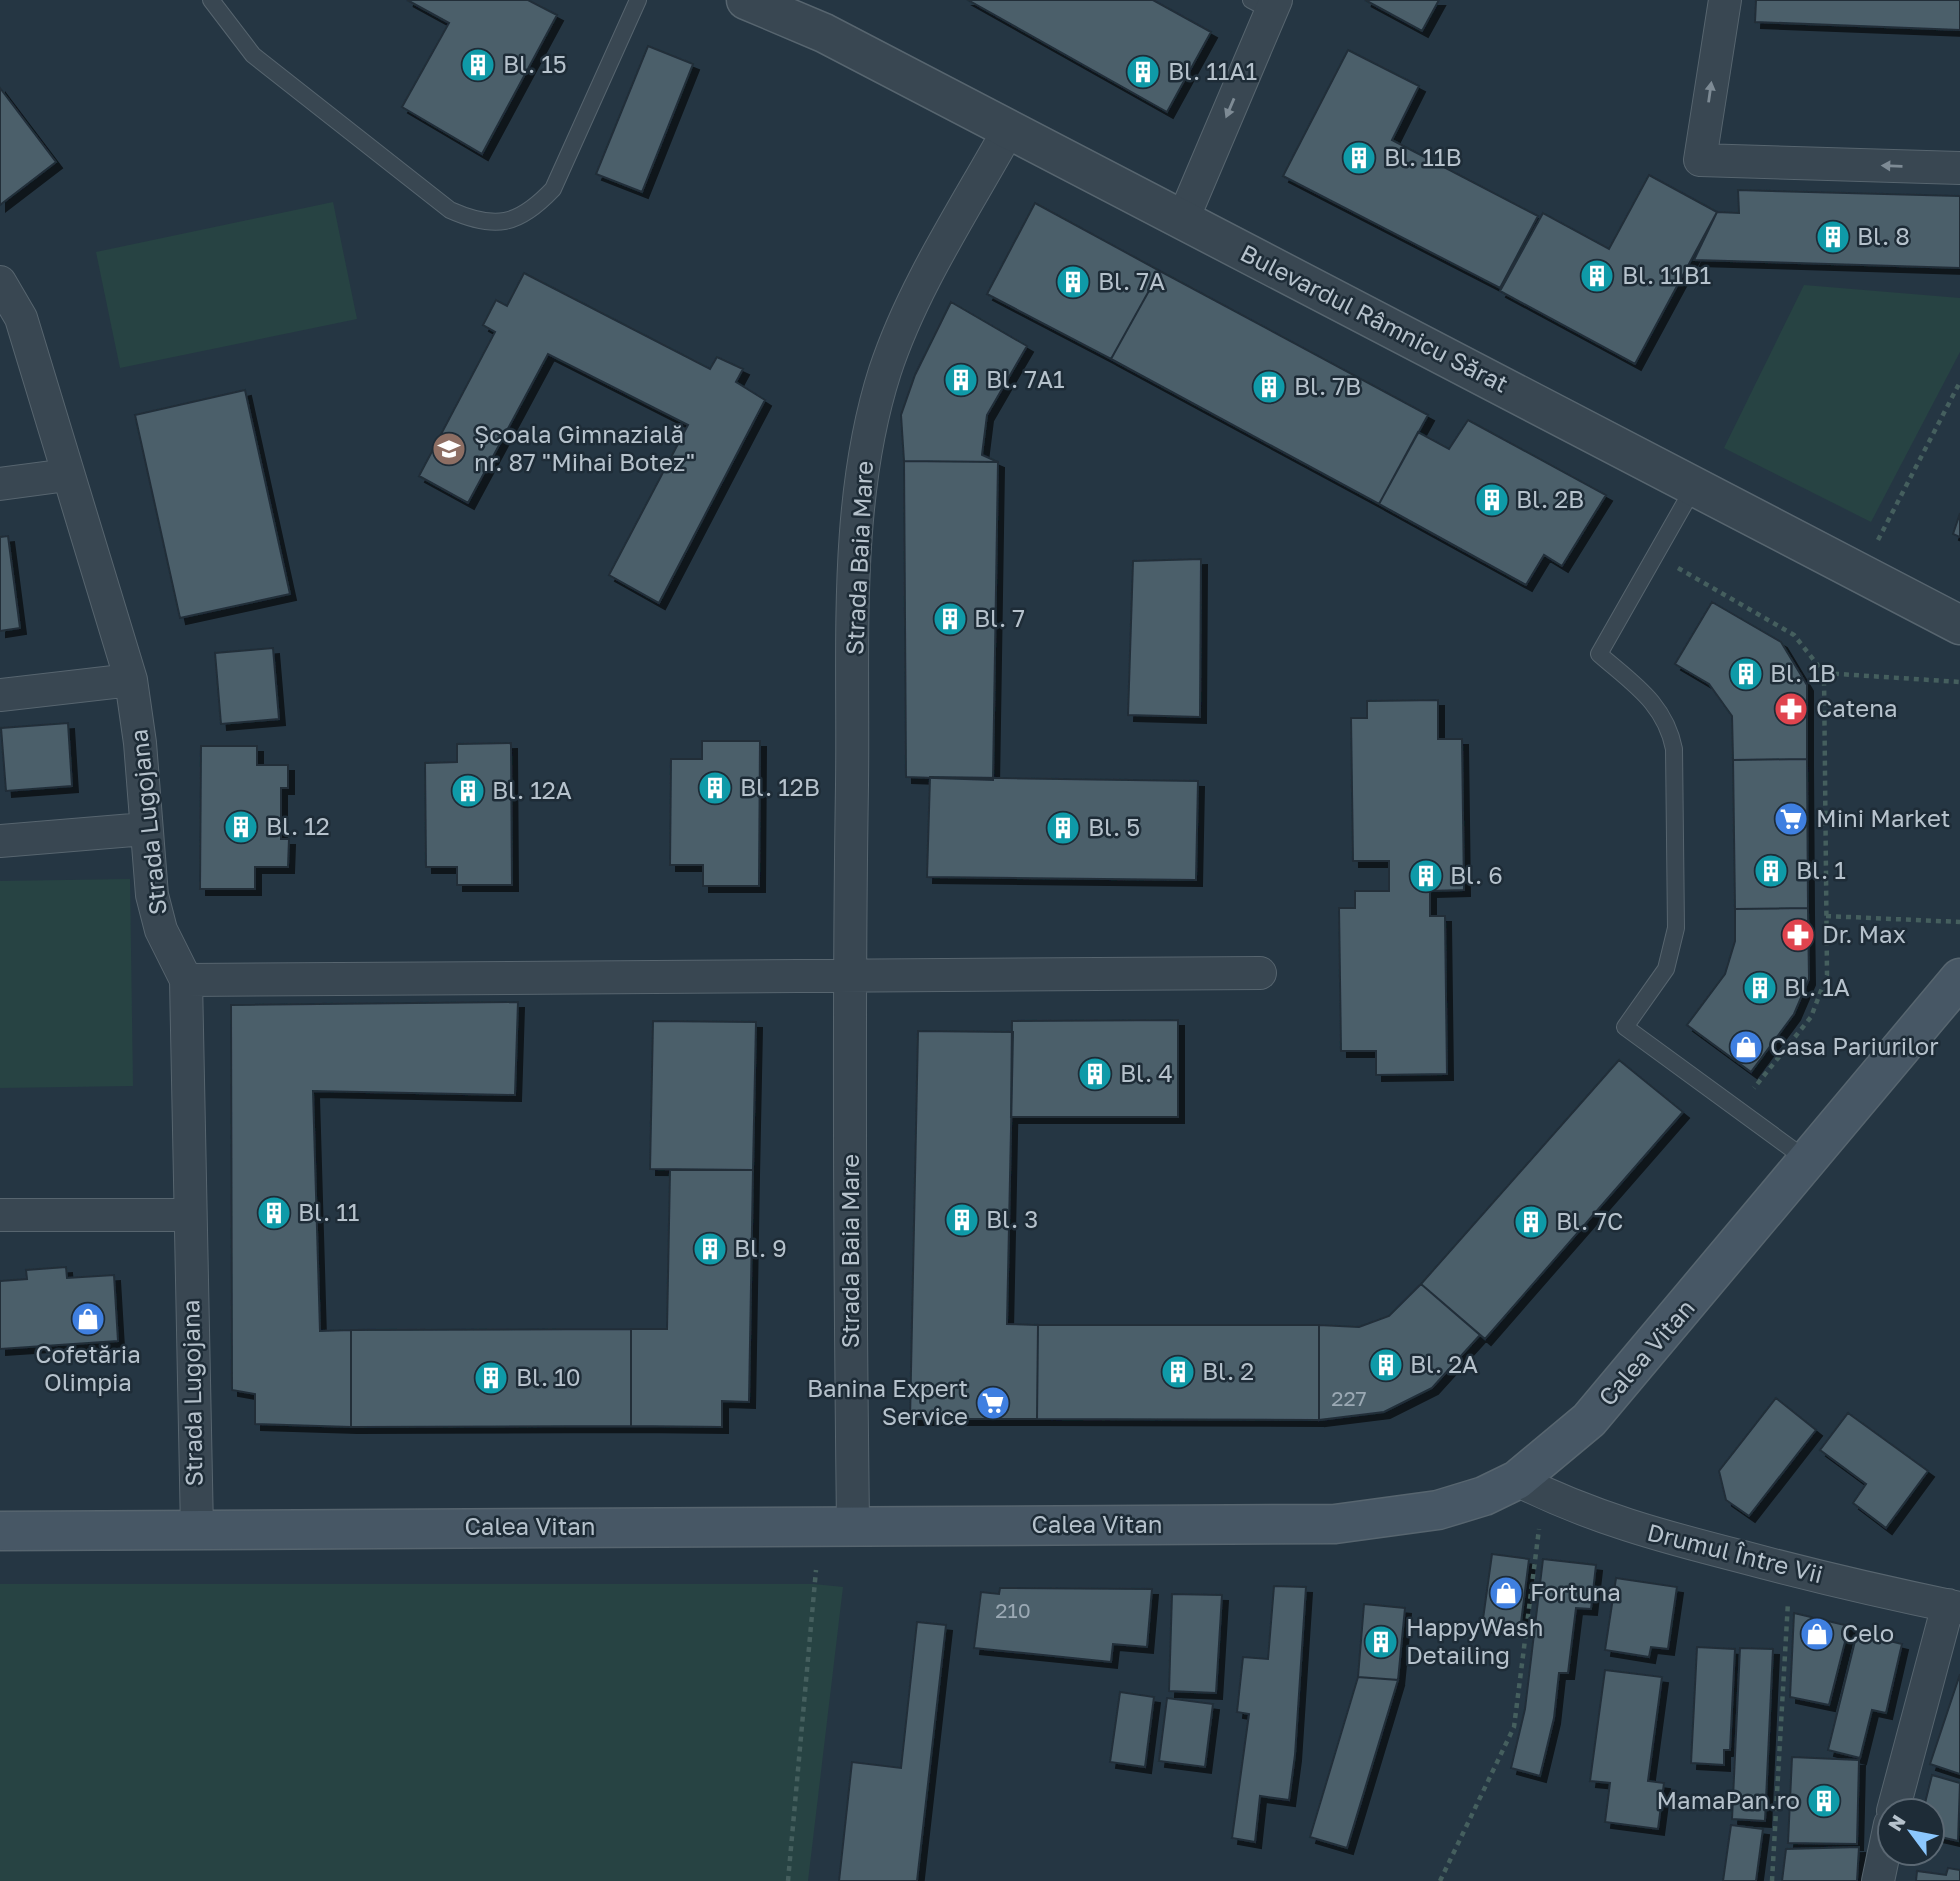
<svg xmlns="http://www.w3.org/2000/svg" width="1960" height="1881" font-family="'Golos Text',sans-serif">
	<style>
		.green { fill: #274343 }
		.building { fill: #4b5e6b; stroke: #202e39; stroke-width: 2; filter: url(#shadow) }
		.lines { fill: none; stroke-linecap: round; stroke-linejoin: round }
		.service-casing { stroke: #57656f; stroke-width: 18 }
		.minor-casing { stroke: #57656f; stroke-width: 34 }
		.tertiary-casing { stroke: #57656f; stroke-width: 41 }
		.secondary-casing { stroke: #57656f; stroke-width: 41 }
		.path { stroke: #455f5e; stroke-width: 4.5; stroke-dasharray: 5 5; stroke-linecap: butt }
		.service { stroke: #394752; stroke-width: 16 }
		.minor { stroke: #394752; stroke-width: 32 }
		.tertiary { stroke: #394752; stroke-width: 38 }
		.secondary { stroke: #475765; stroke-width: 38 }
		.oneway { fill: #7e8b95 }
		.labels { text-anchor: middle; stroke-width: 5; stroke-linejoin: round; paint-order: stroke }
		.number-label { font-size: 21px; fill: #9ba9b4 }
		.poi-label { font-size: 24px; fill: #b6c2cc; stroke: #1e2c37; text-anchor: start }
		.street-label { font-size: 24px; fill: #b6c2cc; stroke: #1e2c37 }
	</style>
	<defs>
		<filter id="shadow"><feDropShadow dx="6" dy="6" stdDeviation="0" flood-color="#0009"/></filter>
	</defs>
	<rect width="100%" height="100%" fill="#253643"/>
	<path class="green" d="M 333,202 L 357,319 L 120,368 L 96,252 Z
		M 1804,285 L 1960,298 L 1960,352 L 1871,522 L 1724,448 Z
		M 130,879 L 133,1086 L 0,1088 L 0,881 Z
		M 0,1584 L 814,1584 L 843,1587 L 808,1881 L 0,1881 Z"/>
	<path class="building" d="M 407,0 L 528,0 L 557,15 L 482,154 L 402,107 L 449,23 Z
		M 968,0 L 1153,0 L 1211,32 L 1167,112 Z
		M 1365,0 L 1439,0 L 1422,31 Z
		M 1756,0 L 1960,0 L 1960,30 L 1755,22 Z
		M 648,46 L 693,64 L 642,192 L 596,174 Z
		M 1348,50 L 1419,86 L 1392,140 L 1538,216 L 1500,288 L 1283,176 Z
		M 0,88 L 56,162 L 0,205 Z
		M 1649,175 L 1717,212 L 1635,364 L 1500,291 L 1543,213 L 1609,249 Z
		M 1738,190 L 1960,196 L 1960,268 L 1694,260 L 1717,212 L 1739,213 Z
		M 1035,203 L 1160,271 L 1111,359 L 987,294 Z
		M 1160,271 L 1428,415 L 1379,504 L 1111,359 Z
		M 524,273 L 710,369 L 717,357 L 743,369 L 736,382 L 765,400 L 659,603 L 609,575 L 688,425 L 548,354 L 468,503 L 419,476 L 495,332 L 483,325 L 496,300 L 507,306 Z
		M 951,302 L 1027,346 L 987,415 L 982,455 L 998,462 L 904,461 L 901,415 L 915,375 Z
		M 245,390 L 290,594 L 180,618 L 135,415 Z
		M 1468,420 L 1606,495 L 1562,566 L 1544,555 L 1526,585 L 1379,504 L 1418,432 L 1449,449 Z
		M 904,461 L 998,462 L 993,780 L 906,777 Z
		M 1960,513 L 1960,537 L 1953,534 Z
		M 8,536 L 20,628 L 0,631 L 0,537 Z
		M 1201,559 L 1200,717 L 1128,715 L 1133,561 Z
		M 1712,602 L 1781,642 L 1807,685 L 1807,759 L 1733,760 L 1732,716 L 1709,684 L 1675,664 Z
		M 273,648 L 279,719 L 221,724 L 215,653 Z
		M 1438,700 L 1438,739 L 1462,739 L 1464,890 L 1430,891 L 1430,916 L 1445,916 L 1447,1074 L 1376,1075 L 1376,1051 L 1341,1051 L 1339,908 L 1355,908 L 1355,891 L 1389,891 L 1389,861 L 1353,861 L 1351,718 L 1367,718 L 1367,701 Z
		M 68,723 L 72,786 L 6,791 L 1,728 Z
		M 702,741 L 760,741 L 759,886 L 703,886 L 703,865 L 670,865 L 671,759 L 702,759 Z
		M 511,743 L 512,885 L 457,885 L 457,867 L 426,867 L 425,763 L 457,762 L 457,744 Z
		M 201,746 L 257,746 L 257,765 L 288,765 L 288,788 L 281,788 L 281,839 L 289,839 L 288,867 L 255,867 L 255,889 L 200,889 Z
		M 1807,759 L 1808,908 L 1735,909 L 1733,760 Z
		M 930,777 L 1198,781 L 1196,880 L 927,877 Z
		M 1808,908 L 1809,979 L 1794,1014 L 1751,1072 L 1687,1025 L 1725,974 L 1735,941 L 1735,909 Z
		M 518,1002 L 515,1095 L 313,1091 L 320,1331 L 351,1330 L 351,1427 L 255,1424 L 255,1394 L 232,1390 L 231,1005 Z
		M 1178,1020 L 1178,1117 L 1011,1117 L 1012,1021 Z
		M 653,1021 L 756,1022 L 753,1170 L 650,1169 Z
		M 918,1031 L 1013,1032 L 1007,1324 L 1038,1325 L 1037,1419 L 910,1419 Z
		M 1619,1060 L 1683,1112 L 1485,1339 L 1421,1284 Z
		M 670,1170 L 753,1170 L 749,1402 L 722,1401 L 722,1427 L 631,1426 L 631,1329 L 667,1329 Z
		M 66,1267 L 67,1278 L 114,1275 L 118,1341 L 0,1349 L 0,1281 L 27,1279 L 26,1270 Z
		M 1421,1284 L 1480,1335 L 1432,1388 L 1384,1412 L 1319,1420 L 1319,1325 L 1359,1327 L 1389,1316 Z
		M 1038,1325 L 1319,1325 L 1319,1420 L 1037,1419 Z
		M 631,1329 L 631,1426 L 351,1427 L 351,1330 Z
		M 1776,1398 L 1816,1430 L 1749,1516 L 1726,1500 L 1719,1471 Z
		M 1848,1413 L 1928,1471 L 1886,1528 L 1853,1503 L 1866,1484 L 1820,1450 Z
		M 1492,1554 L 1529,1559 L 1520,1631 L 1482,1626 Z
		M 1543,1559 L 1596,1565 L 1591,1609 L 1576,1608 L 1568,1673 L 1559,1673 L 1554,1718 L 1540,1776 L 1511,1768 L 1525,1709 Z
		M 1616,1578 L 1677,1587 L 1668,1649 L 1651,1647 L 1649,1657 L 1605,1650 Z
		M 1274,1586 L 1306,1587 L 1295,1755 L 1289,1800 L 1260,1796 L 1255,1842 L 1232,1838 L 1249,1714 L 1237,1712 L 1243,1657 L 1268,1659 Z
		M 1000,1588 L 1152,1589 L 1147,1647 L 1113,1644 L 1111,1662 L 974,1648 L 981,1592 L 999,1594 Z
		M 1172,1594 L 1222,1595 L 1216,1693 L 1169,1691 Z
		M 1364,1604 L 1405,1608 L 1398,1680 L 1358,1677 Z
		M 1794,1613 L 1849,1626 L 1829,1705 L 1790,1697 Z
		M 917,1622 L 946,1625 L 917,1881 L 839,1881 L 852,1762 L 901,1768 Z
		M 1857,1633 L 1902,1644 L 1886,1713 L 1872,1710 L 1860,1758 L 1828,1750 Z
		M 1697,1647 L 1735,1649 L 1730,1750 L 1724,1750 L 1724,1765 L 1691,1763 Z
		M 1740,1648 L 1773,1649 L 1765,1821 L 1732,1819 Z
		M 1605,1670 L 1662,1677 L 1648,1781 L 1664,1783 L 1658,1829 L 1605,1822 L 1610,1783 L 1590,1781 Z
		M 1960,1674 L 1960,1774 L 1930,1764 Z
		M 1358,1677 L 1398,1680 L 1347,1848 L 1310,1837 Z
		M 1120,1692 L 1154,1697 L 1145,1767 L 1110,1762 Z
		M 1167,1698 L 1213,1704 L 1205,1767 L 1159,1761 Z
		M 1792,1757 L 1859,1760 L 1857,1844 L 1788,1843 Z
		M 1932,1775 L 1960,1783 L 1958,1841 L 1932,1835 L 1932,1811 L 1923,1811 Z
		M 1731,1825 L 1763,1829 L 1756,1881 L 1723,1881 Z
		M 1859,1847 L 1857,1881 L 1782,1881 L 1786,1849 Z
		M 1948,1868 L 1960,1870 L 1960,1881 L 1916,1881 L 1917,1871 L 1946,1875 Z"/>
	<g class="lines">
		<defs>
			<path id="service" d="M 211,0 L 253,55 L 450,210 C 495,230 518,226 553,189 L 638,0
				M 1251,0 L 1272,11
				M 1694,487 L 1599,654 C 1632,683 1665,703 1674,749 L 1676,928 L 1666,969 L 1625,1027 L 1807,1160"/>
			<path id="minor" d="M 1725,0 L 1700,160 L 1960,168
				M 1183,219 L 1276,0
				M 0,282 L 21,318 L 131,680 L 140,743 L 152,895 L 161,930 L 186,980 L 197,1530
				M 0,484 L 67,475
				M 0,695 L 131,680
				M 0,841 L 145,829
				M 186,980 L 1260,973
				M 0,1215 L 190,1215
				M 1517,1480 C 1590,1517 1664,1537 1743,1557 C 1814,1576 1887,1593 1960,1608
				M 853,1524 C 850,1278 848,1031 852,785 C 854,649 843,502 885,371 C 913,286 966,207 1009,129
				M 1893,1811 L 1948,1605
				M 1878,1881 L 1890,1824"/>
			<path id="tertiary" d="M 746,0 L 824,33 L 1960,625"/>
			<path id="secondary" d="M 0,1531 L 1335,1524 L 1438,1510 L 1484,1496 L 1517,1480 L 1589,1420 L 1960,978"/>
		</defs>
		<use href="#service" class="service-casing"/>
		<use href="#minor" class="minor-casing"/>
		<use href="#tertiary" class="tertiary-casing"/>
		<use href="#secondary" class="secondary-casing"/>
		<path class="path" d="M 1878,540 L 1960,382
			M 1678,568 L 1794,635 L 1824,673 L 1827,975 L 1811,1017 L 1754,1088
			M 1824,673 L 1960,682
			M 1826,916 L 1960,922
			M 788,1881 L 816,1570
			M 1440,1881 L 1514,1727 L 1539,1529
			M 1772,1881 L 1788,1602"/>
		<use href="#service" class="service"/>
		<use href="#minor" class="minor"/>
		<use href="#tertiary" class="tertiary"/>
		<use href="#secondary" class="secondary"/>
	</g>
	<defs><path id="oneway-solid" d="M-6-.8H1V-3.2L6.5 0L1 3.2V.8H-6Z" transform="scale(1.75)"/></defs>
	<g class="oneway">
		<use href="#oneway-solid" transform="translate(1710 92) rotate(-82)"/>
		<use href="#oneway-solid" transform="translate(1230 108) rotate(113)"/>
		<use href="#oneway-solid" transform="translate(1892 166) rotate(-178)"/>
	</g>
	<defs>
		<symbol id="building-disc" viewBox="-11 -11 22 22"><circle r="9.5" fill="#0f9aa8" stroke="#1e2c37"/><path d="M-4-6H4V6H1V3H-1V6H-4ZM-2.5-4.3h1.7v1.8h-1.7ZM.8-4.3h1.7v1.8H.8ZM-2.5-1h1.7V.8h-1.7ZM.8-1h1.7V.8H.8Z" fill="#fff"/></symbol>
		<symbol id="school-disc" viewBox="-11 -11 22 22"><circle r="9.5" fill="#8d6e63" stroke="#1e2c37"/><path d="M0-5L7-2L0 1L-7-2ZM-4 1L0 2.5L4 1V4Q0 6-4 4Z" fill="#fff"/></symbol>
		<symbol id="pharmacy-disc" viewBox="-11 -11 22 22"><circle r="9.5" fill="#e0444e" stroke="#1e2c37"/><path d="M-2-6h4v4h4v4h-4v4h-4v-4h-4v-4h4Z" fill="#fff"/></symbol>
		<symbol id="supermarket-disc" viewBox="-11 -11 22 22"><circle r="9.5" fill="#3f7fe0" stroke="#1e2c37"/><path d="M-6-5.5h2.5l.6 2H6L4.5 2H-2.5L-4.4-4H-6ZM-1.5 3.2a1.3 1.3 0 1 0 .1 0ZM3 3.2a1.3 1.3 0 1 0 .1 0Z" fill="#fff"/></symbol>
		<symbol id="shop-disc" viewBox="-11 -11 22 22"><circle r="9.5" fill="#3f7fe0" stroke="#1e2c37"/><path d="M-5-2.5h2.3a2.7 3.5 0 0 1 5.4 0H5L5.5 6h-11ZM-1.5-2.5h3a1.5 2.3 0 0 0-3 0Z" fill="#fff"/></symbol>
	</defs>
	<g fill-rule="evenodd">
		<use href="#building-disc" x="459" y="46" width="38" height="38"/>
		<use href="#building-disc" x="1124" y="53" width="38" height="38"/>
		<use href="#building-disc" x="1340" y="139" width="38" height="38"/>
		<use href="#building-disc" x="1814" y="218" width="38" height="38"/>
		<use href="#building-disc" x="1578" y="257" width="38" height="38"/>
		<use href="#building-disc" x="1054" y="263" width="38" height="38"/>
		<use href="#building-disc" x="942" y="361" width="38" height="38"/>
		<use href="#building-disc" x="1250" y="368" width="38" height="38"/>
		<use href="#school-disc" x="430" y="430" width="38" height="38"/>
		<use href="#building-disc" x="1473" y="481" width="38" height="38"/>
		<use href="#building-disc" x="931" y="600" width="38" height="38"/>
		<use href="#building-disc" x="1727" y="655" width="38" height="38"/>
		<use href="#pharmacy-disc" x="1772" y="690" width="38" height="38"/>
		<use href="#building-disc" x="696" y="769" width="38" height="38"/>
		<use href="#building-disc" x="449" y="772" width="38" height="38"/>
		<use href="#supermarket-disc" x="1772" y="800" width="38" height="38"/>
		<use href="#building-disc" x="222" y="808" width="38" height="38"/>
		<use href="#building-disc" x="1044" y="809" width="38" height="38"/>
		<use href="#building-disc" x="1752" y="852" width="38" height="38"/>
		<use href="#building-disc" x="1407" y="857" width="38" height="38"/>
		<use href="#pharmacy-disc" x="1779" y="916" width="38" height="38"/>
		<use href="#building-disc" x="1741" y="969" width="38" height="38"/>
		<use href="#shop-disc" x="1727" y="1028" width="38" height="38"/>
		<use href="#building-disc" x="1076" y="1055" width="38" height="38"/>
		<use href="#building-disc" x="255" y="1194" width="38" height="38"/>
		<use href="#building-disc" x="943" y="1201" width="38" height="38"/>
		<use href="#building-disc" x="1512" y="1203" width="38" height="38"/>
		<use href="#building-disc" x="691" y="1230" width="38" height="38"/>
		<use href="#shop-disc" x="69" y="1300" width="38" height="38"/>
		<use href="#building-disc" x="1367" y="1346" width="38" height="38"/>
		<use href="#building-disc" x="1159" y="1353" width="38" height="38"/>
		<use href="#building-disc" x="472" y="1359" width="38" height="38"/>
		<use href="#supermarket-disc" x="974" y="1384" width="38" height="38"/>
		<use href="#shop-disc" x="1487" y="1574" width="38" height="38"/>
		<use href="#shop-disc" x="1798" y="1615" width="38" height="38"/>
		<use href="#building-disc" x="1362" y="1623" width="38" height="38"/>
		<use href="#building-disc" x="1805" y="1782" width="38" height="38"/>
	</g>
	<g class="labels">
		<g class="number-label">
			<text x="1349" y="1406">227</text>
			<text x="1013" y="1618">210</text>
		</g>
		<g class="poi-label">
			<text x="503" y="73">Bl. 15</text>
			<text x="1168" y="80">Bl. 11A1</text>
			<text x="1384" y="166">Bl. 11B</text>
			<text x="1857" y="245">Bl. 8</text>
			<text x="1622" y="284">Bl. 11B1</text>
			<text x="1098" y="290">Bl. 7A</text>
			<text x="986" y="388">Bl. 7A1</text>
			<text x="1294" y="395">Bl. 7B</text>
			<text x="474" y="443">Școala Gimnazială<tspan x="474" dy="28">nr. 87 "Mihai Botez"</tspan></text>
			<text x="1516" y="508">Bl. 2B</text>
			<text x="974" y="627">Bl. 7</text>
			<text x="1770" y="682">Bl. 1B</text>
			<text x="1816" y="717">Catena</text>
			<text x="740" y="796">Bl. 12B</text>
			<text x="492" y="799">Bl. 12A</text>
			<text x="1816" y="827">Mini Market</text>
			<text x="266" y="835">Bl. 12</text>
			<text x="1088" y="836">Bl. 5</text>
			<text x="1796" y="879">Bl. 1</text>
			<text x="1450" y="884">Bl. 6</text>
			<text x="1822" y="943">Dr. Max</text>
			<text x="1784" y="996">Bl. 1A</text>
			<text x="1770" y="1055">Casa Pariurilor</text>
			<text x="1120" y="1082">Bl. 4</text>
			<text x="298" y="1221">Bl. 11</text>
			<text x="986" y="1228">Bl. 3</text>
			<text x="1556" y="1230">Bl. 7C</text>
			<text x="734" y="1257">Bl. 9</text>
			<text x="88" y="1363" text-anchor="middle">Cofetăria<tspan x="88" dy="28">Olimpia</tspan></text>
			<text x="1410" y="1373">Bl. 2A</text>
			<text x="1202" y="1380">Bl. 2</text>
			<text x="516" y="1386">Bl. 10</text>
			<text x="968" y="1397" text-anchor="end">Banina Expert<tspan x="968" dy="28">Service</tspan></text>
			<text x="1530" y="1601">Fortuna</text>
			<text x="1406" y="1636">HappyWash<tspan x="1406" dy="28">Detailing</tspan></text>
			<text x="1842" y="1642">Celo</text>
			<text x="1800" y="1809" text-anchor="end">MamaPan.ro</text>
		</g>
		<g class="street-label">
			<text transform="translate(1374 319) rotate(27)" y="8">Bulevardul Râmnicu Sărat</text>
			<text transform="translate(860 558) rotate(-87)" y="8">Strada Baia Mare</text>
			<text transform="translate(149 822) rotate(-96)" y="8">Strada Lugojana</text>
			<text transform="translate(851 1251) rotate(-90)" y="8">Strada Baia Mare</text>
			<text transform="translate(1647 1353) rotate(-49)" y="8">Calea Vitan</text>
			<text transform="translate(193 1393) rotate(-91)" y="8">Strada Lugojana</text>
			<text x="1097" y="1533">Calea Vitan</text>
			<text x="530" y="1535">Calea Vitan</text>
			<text transform="translate(1735 1554) rotate(14)" y="8">Drumul Între Vii</text>
		</g>
	</g>
	<g transform="translate(1911 1832) rotate(302)"><circle r="33" fill="#1e2c37" stroke="#5b6873" stroke-width="2"/>
	<path d="M0-5L12 26L0 18L-12 26Z" fill="#8bc7fd"/>
	<text y="-10" font-size="19" font-weight="bold" text-anchor="middle" fill="#b6c2cc">N</text>
	</g>
</svg>
